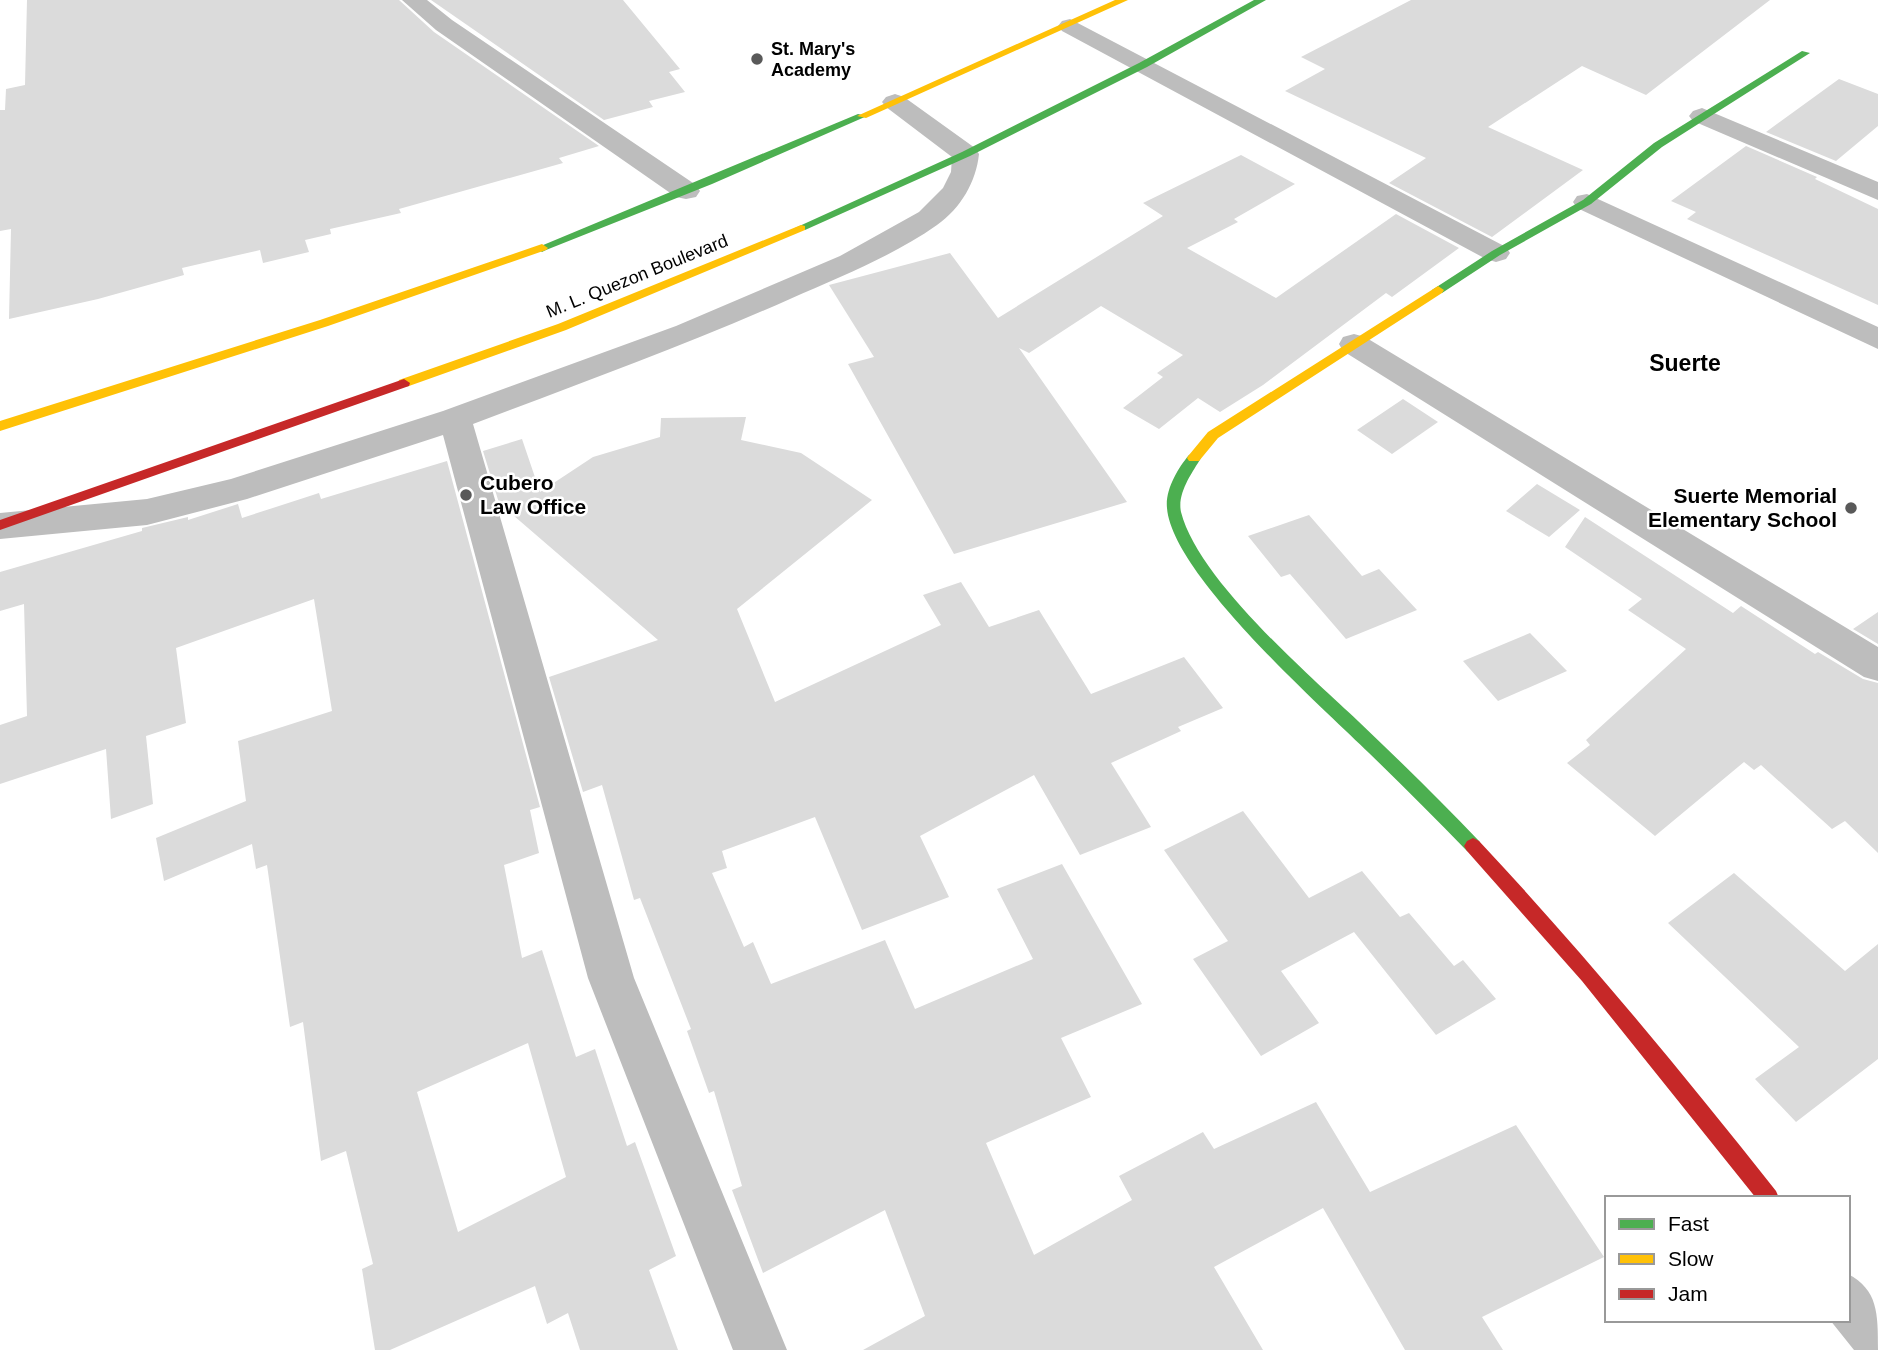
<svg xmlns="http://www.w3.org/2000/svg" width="1878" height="1350" font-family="Helvetica,sans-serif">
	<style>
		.building { fill: #dbdbdb; fill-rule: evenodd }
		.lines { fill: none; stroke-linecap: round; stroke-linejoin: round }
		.street { fill: #bdbdbd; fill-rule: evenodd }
		.fast { fill: #4caf50; fill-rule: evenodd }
		.slow { fill: #ffc107; fill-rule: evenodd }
		.jam { fill: #c62828; fill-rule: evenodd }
		.poi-dot { fill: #595959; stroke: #fff; stroke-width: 2.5 }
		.labels { text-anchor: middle; stroke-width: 5; stroke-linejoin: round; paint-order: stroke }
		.far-poi-label { font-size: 18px; font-weight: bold; fill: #000; stroke: #fff; text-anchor: start }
		.far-street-label { font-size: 18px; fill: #000; stroke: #fff }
		.poi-label { font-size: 21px; font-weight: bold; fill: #000; stroke: #fff; text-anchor: start }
		.neighbourhood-label { font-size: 23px; font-weight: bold; fill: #000; stroke: #fff }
	</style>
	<rect width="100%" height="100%" fill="#fff"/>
	<path class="building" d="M 27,0 L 399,0 L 434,32 L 599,146 L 559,158 L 563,163 L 399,209 L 401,213 L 330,229 L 331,234 L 305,240 L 309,252 L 263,263 L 260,250 L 182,268 L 184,275 L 98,299 L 9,319 L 11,229 L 0,231 L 0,110 L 5,110 L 6,89 L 25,85 Z
		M 431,0 L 623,0 L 680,69 L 669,72 L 685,92 L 649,101 L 653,107 L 604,120 Z
		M 1411,0 L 1770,0 L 1646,95 L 1582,66 L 1488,127 L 1583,170 L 1492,237 L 1389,183 L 1426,158 L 1285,91 L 1325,69 L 1301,57 Z
		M 1839,79 L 1878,94 L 1878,126 L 1836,161 L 1766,132 Z
		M 1746,146 L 1817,177 L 1815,179 L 1878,209 L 1878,305 L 1687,219 L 1696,212 L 1671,201 Z
		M 1241,155 L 1295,184 L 1234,219 L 1238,222 L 1187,248 L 1276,298 L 1396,214 L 1459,248 L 1392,297 L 1386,293 L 1263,385 L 1220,412 L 1198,398 L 1159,429 L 1123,408 L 1163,377 L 1157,373 L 1183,355 L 1101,306 L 1029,353 L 1019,348 L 1127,502 L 954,554 L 848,364 L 874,357 L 829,285 L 950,253 L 998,318 L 1163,216 L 1143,203 Z
		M 1403,399 L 1438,422 L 1392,454 L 1357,430 Z
		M 746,417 L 741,440 L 801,453 L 872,500 L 737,609 L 775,702 L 941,625 L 923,595 L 961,582 L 989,627 L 1039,610 L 1091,694 L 1184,657 L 1223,708 L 1178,727 L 1181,731 L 1111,763 L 1151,827 L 1080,855 L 1034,775 L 920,836 L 949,897 L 862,930 L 815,817 L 722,851 L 727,868 L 712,873 L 744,947 L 753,942 L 771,984 L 885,940 L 915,1009 L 1033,959 L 997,889 L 1062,864 L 1142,1004 L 1061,1038 L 1091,1097 L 986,1143 L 1034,1255 L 1132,1200 L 1119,1176 L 1203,1132 L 1214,1149 L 1316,1102 L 1370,1192 L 1516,1125 L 1604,1257 L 1482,1317 L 1503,1350 L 1405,1350 L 1323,1208 L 1214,1267 L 1263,1350 L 863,1350 L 925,1316 L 885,1210 L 763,1273 L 732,1190 L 742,1186 L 714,1091 L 709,1093 L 687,1031 L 691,1029 L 640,898 L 634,900 L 602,785 L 583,792 L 549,677 L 658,640 L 499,503 L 483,451 L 522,439 L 540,492 L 593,457 L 660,437 L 661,418 Z
		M 447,461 L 540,807 L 530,810 L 539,853 L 504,865 L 522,958 L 542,950 L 576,1057 L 595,1049 L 627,1146 L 635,1142 L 676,1256 L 649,1270 L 678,1350 L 580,1350 L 568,1313 L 547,1324 L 535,1286 L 390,1350 L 375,1350 L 362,1269 L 373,1264 L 346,1151 L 321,1161 L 303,1022 L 290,1027 L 267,865 L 256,869 L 252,844 L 164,881 L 156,838 L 246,801 L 238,741 L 332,711 L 314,599 L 176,648 L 186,723 L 146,736 L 153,804 L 111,819 L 106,749 L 0,784 L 0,725 L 27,716 L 24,604 L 0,611 L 0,572 L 142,531 L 142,528 L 188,517 L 188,520 L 238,504 L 242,518 L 319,493 L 321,499 ZM 528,1043 L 566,1177 L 458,1232 L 417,1092 Z
		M 1537,484 L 1580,510 L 1549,537 L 1506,511 Z
		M 1309,515 L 1362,576 L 1379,569 L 1417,610 L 1346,639 L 1290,574 L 1281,577 L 1248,536 Z
		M 1585,517 L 1733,613 L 1741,606 L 1815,654 L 1818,652 L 1863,679 L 1878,683 L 1878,853 L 1845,821 L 1832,829 L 1761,765 L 1754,770 L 1744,762 L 1655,836 L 1567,763 L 1590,745 L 1586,740 L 1686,649 L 1628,610 L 1642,599 L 1565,547 Z
		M 1878,612 L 1878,644 L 1853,629 Z
		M 1530,633 L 1567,671 L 1498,701 L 1463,661 Z
		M 1243,811 L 1309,898 L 1362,871 L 1400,917 L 1409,913 L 1454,966 L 1463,960 L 1496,999 L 1436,1035 L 1354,932 L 1281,971 L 1319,1023 L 1261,1056 L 1193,959 L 1228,941 L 1164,850 Z
		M 1734,873 L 1845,971 L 1878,944 L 1878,1059 L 1796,1122 L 1755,1079 L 1799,1047 L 1668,923 Z"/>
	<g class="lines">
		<path class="street" d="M 402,0 L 427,0 L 452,20 L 696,185 L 700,191 L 696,197 L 686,199 L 676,197 L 436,30 Z
			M 1070,19 L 1506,247 L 1510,253 L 1506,259 L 1496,262 L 1486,259 L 1062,31 L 1058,26 L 1062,21 Z
			M 895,94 L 904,97 L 975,148 L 979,154 C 976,182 961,208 937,225 C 893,256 840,277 790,299 C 686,345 579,384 473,424 L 634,978 L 787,1350 L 733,1350 L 588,978 L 443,435 L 247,499 L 147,525 L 0,539 L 0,513 L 147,499 L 231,479 L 443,411 L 676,326 L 840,256 L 919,212 L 943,188 L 951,172 L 952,157 L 886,107 L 882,102 L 886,97 Z
			M 1702,108 L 1878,182 L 1878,200 L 1693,121 L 1689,116 L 1693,111 Z
			M 1587,194 L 1878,327 L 1878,349 L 1577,208 L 1573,202 L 1577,196 Z
			M 1354,334 L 1365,337 L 1878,647 L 1878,681 L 1864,677 L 1343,351 L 1339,344 L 1343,337 Z
			M 1848,1274 C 1878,1290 1878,1313 1878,1350 L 1854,1350 L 1830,1320 L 1848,1320 Z"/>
		<path class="fast" d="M 1254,0 L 1266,0 L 1147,67 L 970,156 L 805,230 L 795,228 L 962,152 L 1139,63 Z
			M 1802,51 L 1810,53 L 1662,147 L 1591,204 L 1500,255 L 1442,293 L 1434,293 L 1432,290 L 1492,251 L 1583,200 L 1654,143 Z
			M 858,114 L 867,116 L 712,184 L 546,250 L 542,252 L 536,248 Z
			M 1194,453 L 1201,458 C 1192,473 1177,493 1181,512 C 1198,579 1307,673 1358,721 C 1399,760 1440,800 1479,841 L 1482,846 L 1479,851 L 1473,854 L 1467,851 C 1435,818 1402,785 1369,753 C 1320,705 1172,574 1167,508 C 1165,490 1178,468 1189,455 Z"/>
		<path class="slow" d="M 1115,0 L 1128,0 L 866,118 L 857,116 Z
			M 801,225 L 805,226 L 805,230 L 566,330 L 409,386 L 404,387 L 398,383 L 399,380 L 558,324 Z
			M 542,244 L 548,248 L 546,250 L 328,326 L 0,431 L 0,421 L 320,320 Z
			M 1438,286 L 1444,290 L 1442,293 L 1218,438 L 1199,461 L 1189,461 L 1187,458 L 1189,455 L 1208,432 Z"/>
		<path class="jam" d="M 404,379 L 410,383 L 409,386 L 0,530 L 0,520 Z
			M 1473,838 L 1479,841 C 1584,953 1681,1071 1776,1191 L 1779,1198 L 1756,1198 L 1582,981 L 1467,851 L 1464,846 L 1467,841 Z"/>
	</g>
	<g class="poi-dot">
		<circle cx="757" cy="59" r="7"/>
		<circle cx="466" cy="495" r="7"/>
		<circle cx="1851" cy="508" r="7"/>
	</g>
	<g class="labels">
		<g class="far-poi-label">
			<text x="771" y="55">St. Mary's<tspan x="771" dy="21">Academy</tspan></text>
		</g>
		<g class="far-street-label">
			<text transform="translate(637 276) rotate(-22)" y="6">M. L. Quezon Boulevard</text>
		</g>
		<g class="poi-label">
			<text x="480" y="490">Cubero<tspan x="480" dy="24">Law Office</tspan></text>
			<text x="1837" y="503" text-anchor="end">Suerte Memorial<tspan x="1837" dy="24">Elementary School</tspan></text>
		</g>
		<g class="neighbourhood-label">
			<text x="1685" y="371">Suerte</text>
		</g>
	</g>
	<rect x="1605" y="1196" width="245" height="126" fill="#ffffff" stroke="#999999" stroke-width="2"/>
	<rect x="1619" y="1219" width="35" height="10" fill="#4caf50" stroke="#999999" stroke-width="2"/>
	<text x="1668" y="1231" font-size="21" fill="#000000">Fast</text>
	<rect x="1619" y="1254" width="35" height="10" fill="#ffc107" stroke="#999999" stroke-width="2"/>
	<text x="1668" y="1266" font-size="21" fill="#000000">Slow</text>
	<rect x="1619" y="1289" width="35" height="10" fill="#c62828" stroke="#999999" stroke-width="2"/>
	<text x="1668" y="1301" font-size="21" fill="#000000">Jam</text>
</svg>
